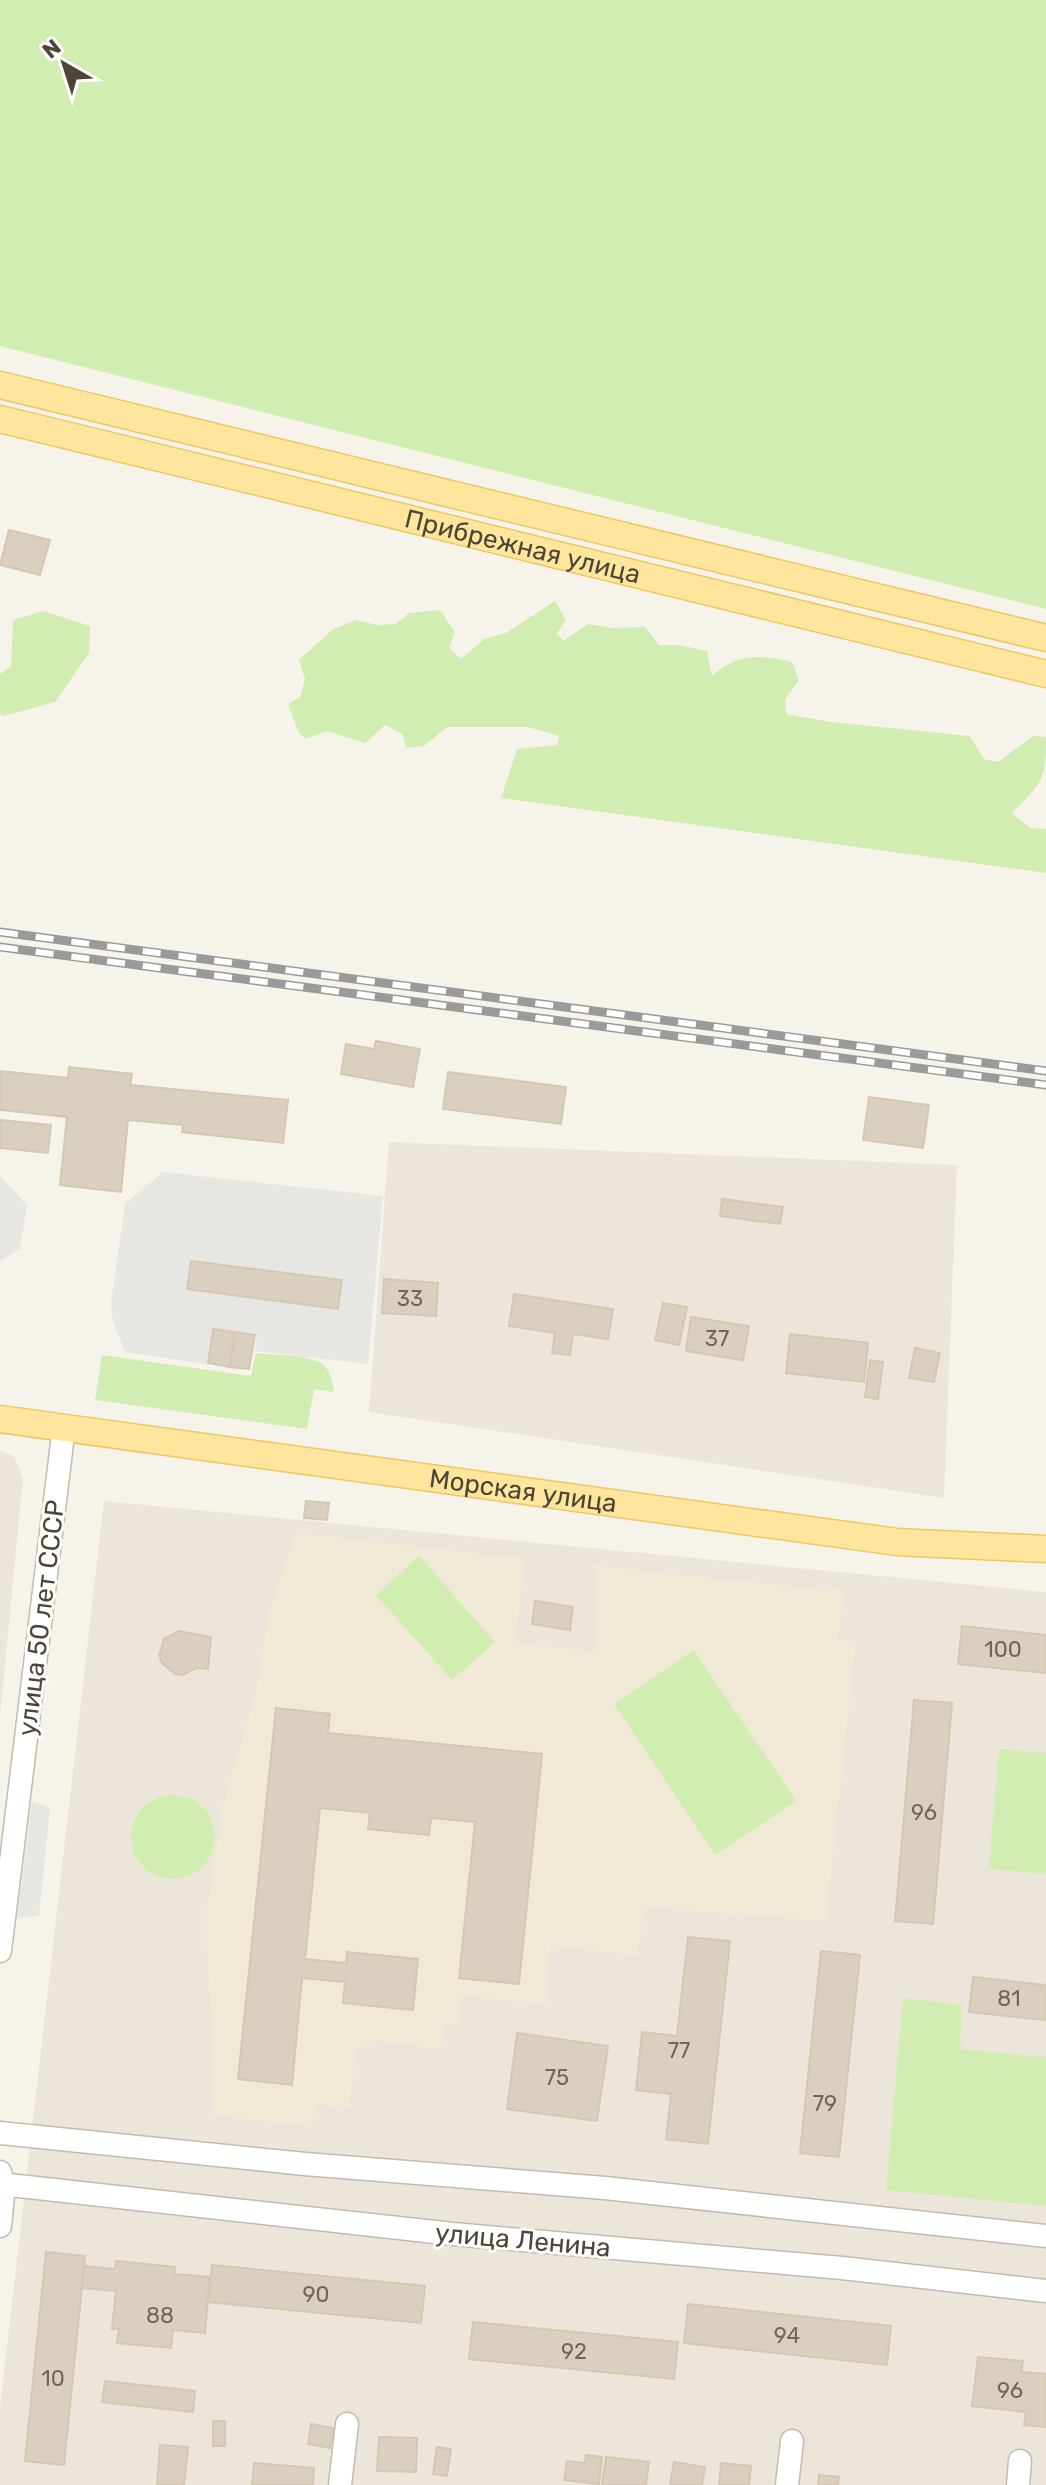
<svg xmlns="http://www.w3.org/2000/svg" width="1046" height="2485" font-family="Rubik,sans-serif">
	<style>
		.residential { fill: #ebe6d9 }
		.education { fill: #f0e9d5 }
		.green { fill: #d1edb2 }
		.parking { fill: #e8e6e3 }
		.building { fill: #d9d0c0; stroke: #d5c8b2; stroke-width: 2 }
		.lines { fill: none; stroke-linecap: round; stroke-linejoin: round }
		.minor-casing { stroke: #c3bcad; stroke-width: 25 }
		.major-casing { stroke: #ecc764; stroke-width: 29 }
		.minor { stroke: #fff; stroke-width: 22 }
		.major { stroke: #ffe69c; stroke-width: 26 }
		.rail-casing { stroke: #9a9a9a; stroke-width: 9 }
		.rail { stroke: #fff; stroke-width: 6; stroke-dasharray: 18; stroke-linecap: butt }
		.labels { text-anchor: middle; stroke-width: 6; stroke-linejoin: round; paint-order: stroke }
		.number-label { font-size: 22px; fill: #6f685a }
		.street-label { font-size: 26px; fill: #4c4538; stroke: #fff }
	</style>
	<rect width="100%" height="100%" fill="#f6f3eb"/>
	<path class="residential" d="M 389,1142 L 957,1165 L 944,1498 L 369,1412 Z
		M 0,1451 L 12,1455 L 16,1460 L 23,1478 L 0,1716 Z
		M 104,1501 L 1046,1592 L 1046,2485 L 0,2485 L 0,2408 Z"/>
	<path class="education" d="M 296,1533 L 524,1559 L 516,1643 L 595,1652 L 595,1566 L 844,1592 L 838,1640 L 856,1643 L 826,1921 L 644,1907 L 638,1955 L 551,1946 L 545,2005 L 462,1995 L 460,2025 L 444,2024 L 440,2049 L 375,2040 L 361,2047 L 355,2054 L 350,2106 L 319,2104 L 314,2110 L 312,2126 L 214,2115 L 206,1913 L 223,1804 L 255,1696 L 268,1617 Z"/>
	<path class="green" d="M 0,0 L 1046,0 L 1046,609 L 0,346 Z
		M 555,601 L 566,620 L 557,633 L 563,641 L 588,624 L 613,628 L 645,627 L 659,645 L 679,645 L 707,651 L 712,676 C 734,654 763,654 792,662 L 799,680 L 785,700 L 786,714 L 831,722 L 970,736 L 984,759 L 998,762 L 1033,736 L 1046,737 C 1046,780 1042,783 1012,813 L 1030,828 L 1046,829 L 1046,873 L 501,798 L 517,749 L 557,745 L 559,736 L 528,727 L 447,727 L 424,746 L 407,748 L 402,734 L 385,725 L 365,743 L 327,731 L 306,739 L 299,733 L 288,704 L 300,697 L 305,679 L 299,660 L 332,630 L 356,620 L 377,625 L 396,624 L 409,613 L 440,610 L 455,632 L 449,648 L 461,659 L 484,639 L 506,633 Z
		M 43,611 L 90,626 L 89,653 L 55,702 L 4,716 L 0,714 L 0,674 L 11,666 L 13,620 Z
		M 256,1353 C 272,1355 307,1354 321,1363 C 330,1368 332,1382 334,1392 L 314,1389 L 307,1429 L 95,1400 L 102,1355 L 251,1376 Z
		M 419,1556 L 495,1642 L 452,1680 L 376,1595 Z
		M 694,1650 L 796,1801 L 715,1855 L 614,1704 Z
		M 999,1749 L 1046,1753 L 1046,1874 L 989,1869 Z
		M131 1837a42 42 0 1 1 84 0a42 42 0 1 1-84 0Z
		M 903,1998 L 962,2005 L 960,2049 L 1046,2057 L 1046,2206 L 886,2190 Z"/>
	<path class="parking" d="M 163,1172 L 383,1196 L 368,1364 L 255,1351 L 257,1335 L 213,1328 L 207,1364 L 125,1352 L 113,1322 L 111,1304 L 125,1204 Z
		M 0,1176 L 27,1205 L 20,1249 L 0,1261 Z
		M 32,1801 L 50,1808 L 39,1916 L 17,1918 Z"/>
	<path class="building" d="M 9,530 L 50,540 L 40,575 L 0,565 Z
		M 376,1041 L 420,1049 L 413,1087 L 341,1074 L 346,1044 L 374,1049 Z
		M 69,1067 L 132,1074 L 130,1085 L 288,1100 L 283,1143 L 182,1132 L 183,1125 L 128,1120 L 121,1192 L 60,1185 L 67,1117 L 0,1110 L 0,1071 L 68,1078 Z
		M 448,1072 L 566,1087 L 561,1124 L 443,1109 Z
		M 869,1097 L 929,1105 L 923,1148 L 863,1140 Z
		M 0,1120 L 51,1125 L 48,1153 L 0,1148 Z
		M 722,1199 L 783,1207 L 780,1224 L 720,1216 Z
		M 191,1261 L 342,1280 L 338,1309 L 187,1289 Z
		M 384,1279 L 438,1283 L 436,1316 L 382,1313 Z
		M 514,1294 L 613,1309 L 608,1339 L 573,1334 L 570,1355 L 552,1353 L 555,1333 L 509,1326 Z
		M 663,1303 L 687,1307 L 679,1345 L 655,1340 Z
		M 691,1317 L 749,1326 L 743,1360 L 686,1351 Z
		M 213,1329 L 235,1332 L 230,1367 L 208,1363 Z
		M 235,1332 L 255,1335 L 249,1369 L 230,1367 Z
		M 790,1334 L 868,1343 L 864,1382 L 786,1373 Z
		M 915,1348 L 940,1353 L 934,1382 L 909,1378 Z
		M 870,1360 L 883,1362 L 878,1399 L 865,1397 Z
		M 306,1501 L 329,1503 L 327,1520 L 304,1518 Z
		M 535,1601 L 573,1607 L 570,1630 L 532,1624 Z
		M 962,1626 L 1046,1635 L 1046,1673 L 958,1664 Z
		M 179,1631 L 211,1637 L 208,1669 L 196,1668 L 183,1675 L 175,1674 L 162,1663 L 159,1655 L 164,1639 Z
		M 914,1700 L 952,1703 L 933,1924 L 895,1921 Z
		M 276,1708 L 330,1714 L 328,1733 L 542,1754 L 519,1984 L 459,1978 L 475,1822 L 431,1818 L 429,1835 L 368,1829 L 370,1813 L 320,1808 L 305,1959 L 346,1963 L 347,1952 L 418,1959 L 413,2010 L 343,2003 L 345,1982 L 302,1978 L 292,2085 L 238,2079 Z
		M 688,1937 L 730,1941 L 708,2144 L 666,2139 L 671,2094 L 636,2090 L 642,2032 L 677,2036 Z
		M 821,1951 L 860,1955 L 839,2157 L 800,2153 Z
		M 973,1977 L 1046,1985 L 1046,2020 L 969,2012 Z
		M 517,2033 L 608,2046 L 597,2121 L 507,2109 Z
		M 46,2252 L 85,2256 L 64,2465 L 25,2461 Z
		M 116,2261 L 175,2267 L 175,2274 L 210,2277 L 205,2333 L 173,2330 L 171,2348 L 117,2343 L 119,2329 L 112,2329 L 116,2291 L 82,2288 L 84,2266 L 115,2269 Z
		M 212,2265 L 425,2286 L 421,2323 L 208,2302 Z
		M 688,2304 L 891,2326 L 887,2365 L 684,2343 Z
		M 473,2322 L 678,2342 L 674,2379 L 469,2359 Z
		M 978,2357 L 1023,2361 L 1021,2372 L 1046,2374 L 1046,2427 L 1024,2425 L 1026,2412 L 972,2406 Z
		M 105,2381 L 195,2391 L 193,2412 L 102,2402 Z
		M 213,2421 L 225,2421 L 225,2446 L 213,2446 Z
		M 311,2424 L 334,2428 L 330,2448 L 308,2444 Z
		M 379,2437 L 417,2438 L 416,2472 L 377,2471 Z
		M 160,2445 L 188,2447 L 184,2485 L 157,2485 Z
		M 437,2447 L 451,2449 L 447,2476 L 433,2474 Z
		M 586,2455 L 602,2457 L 599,2484 L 564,2480 L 567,2461 L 585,2463 Z
		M 606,2457 L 649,2462 L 646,2485 L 602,2485 Z
		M 674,2462 L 705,2467 L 702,2485 L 670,2485 Z
		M 254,2463 L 314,2468 L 313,2485 L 252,2485 Z
		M 721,2463 L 751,2466 L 749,2485 L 719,2485 Z
		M 819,2475 L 839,2477 L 838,2485 L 818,2485 Z"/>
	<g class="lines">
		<defs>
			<path id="minor" d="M 0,1951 L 64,1427
				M 0,2133 L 305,2164 L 605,2188 L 1046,2236
				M 0,2184 L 453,2234 L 842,2268 L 1046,2291
				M 0,2226 L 4,2185 L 0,2172
				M 340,2485 L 347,2424
				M 787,2485 L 792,2441
				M 1018,2485 L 1020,2461"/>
			<g id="major">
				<path d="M 0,385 L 1046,638"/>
				<path id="s1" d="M 0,419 L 1046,674"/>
				<path id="s2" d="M 0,1419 L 897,1542 L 1046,1549"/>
			</g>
		</defs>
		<use href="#minor" class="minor-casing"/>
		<use href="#major" class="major-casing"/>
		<use href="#minor" class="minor"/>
		<use href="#major" class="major"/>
		<defs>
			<path id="rail" d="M 0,932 L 1046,1071
				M 0,947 L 1046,1085"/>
		</defs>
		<use href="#rail" class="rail-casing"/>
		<use href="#rail" class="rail"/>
	</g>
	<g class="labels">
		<g class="number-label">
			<text x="410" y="1306">33</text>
			<text x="717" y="1346">37</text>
			<text x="1003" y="1657">100</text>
			<text x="924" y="1820">96</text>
			<text x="1009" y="2006">81</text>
			<text x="679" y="2058">77</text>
			<text x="557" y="2085">75</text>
			<text x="825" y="2111">79</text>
			<text x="316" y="2302">90</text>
			<text x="160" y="2323">88</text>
			<text x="787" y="2343">94</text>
			<text x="574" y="2359">92</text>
			<text x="53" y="2386">10</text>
			<text x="1010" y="2398">96</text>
		</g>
		<g class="street-label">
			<text dy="9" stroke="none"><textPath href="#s1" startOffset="538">Прибрежная улица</textPath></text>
			<text dy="9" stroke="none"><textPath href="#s2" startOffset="528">Морская улица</textPath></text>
			<text transform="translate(41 1618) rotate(-83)" y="9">улица 50 лет СССР</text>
			<text transform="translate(523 2240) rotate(5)" y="9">улица Ленина</text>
		</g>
	</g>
	<g transform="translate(64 64) rotate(321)" stroke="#ffffff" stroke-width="6" paint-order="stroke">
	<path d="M0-6L14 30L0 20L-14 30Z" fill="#4c4538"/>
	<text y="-12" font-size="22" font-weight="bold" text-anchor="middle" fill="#4c4538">N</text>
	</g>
</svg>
